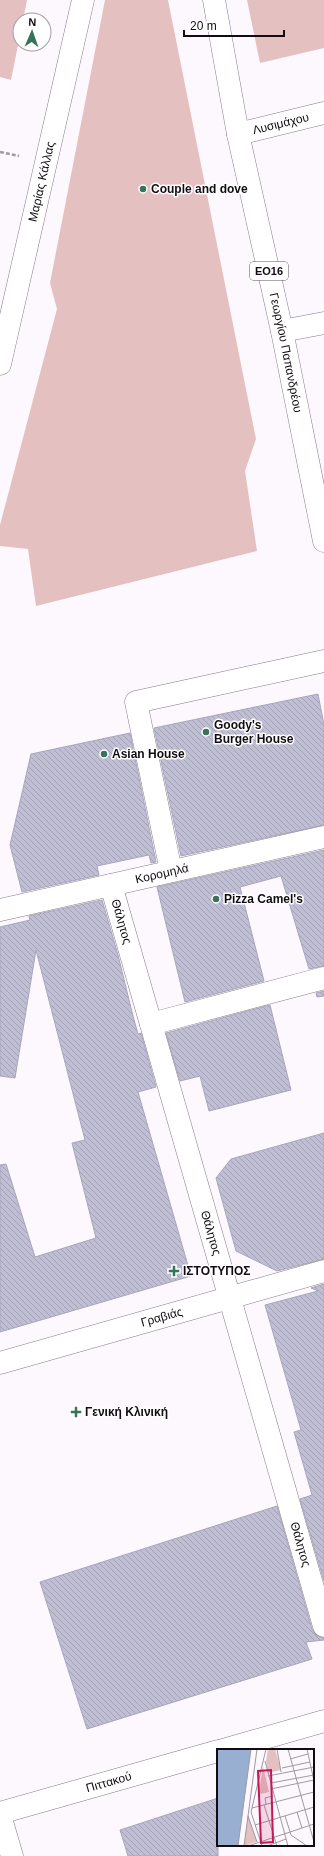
<svg xmlns="http://www.w3.org/2000/svg" width="324" height="1856" font-family="Helvetica,sans-serif">
	<style>
		.green { fill: #e4c1c0 }
		.building { fill: url(#building-back-hatch); stroke: #a8a6bb }
		.lines { fill: none; stroke-linecap: round; stroke-linejoin: round }
		.minor-casing { stroke: #877a8b; stroke-width: 23 }
		.major-casing { stroke: #877a8b; stroke-width: 23 }
		.path { stroke: #a09aa1; stroke-width: 2.5; stroke-dasharray: 4 2; stroke-linecap: butt }
		.minor { stroke: #fff; stroke-width: 22 }
		.major { stroke: #fff; stroke-width: 22 }
		.poi-dot { fill: #37725b; stroke: #fff; stroke-width: 1.5 }
		.labels { text-anchor: middle; stroke-width: 3; stroke-linejoin: round; paint-order: stroke }
		.shield { fill: #fff; stroke: #585559; stroke-width: 1 }
		.shield-label { font-size: 11px; font-weight: bold; fill: #110c12 }
		.street-label { font-size: 12px; fill: #110c12; stroke: #fff }
		.poi-label { font-size: 12px; font-weight: bold; fill: #110c12; stroke: #fff; text-anchor: start }
		.inset-road { fill: none; stroke: #9f99a0; stroke-width: 1 }
		.view { fill: #c2185b; fill-opacity: 0.15; stroke: #c2185b; stroke-width: 2 }
		.inset-edge { fill: none; stroke: #110c12; stroke-width: 2 }
	</style>
	<defs>
		<pattern id="building-back-hatch" width="6" height="6" patternUnits="userSpaceOnUse"><rect width="6" height="6" fill="#c0bed4"/><path d="M-1 5l2 2M0 0l6 6M5-1l2 2" fill="none" stroke="#a4a2b5"/></pattern>
	</defs>
	<rect width="100%" height="100%" fill="#fdf7fe"/>
	<path class="green" d="M 0,0 L 27,0 L 23,20 L 20,20 L 20,35 L 11,80 L 0,77 Z
		M 105,0 L 168,0 L 256,439 L 245,471 L 257,551 L 36,606 L 28,549 L 0,546 L 0,525 L 57,309 L 50,283 Z
		M 247,0 L 324,0 L 324,48 L 260,63 Z"/>
	<path class="building" d="M 318,694 L 324,725 L 324,825 L 181,856 L 154,728 Z
		M 130,733 L 156,862 L 151,863 L 149,855 L 97,866 L 99,875 L 22,892 L 10,845 L 31,754 Z
		M 324,850 L 324,966 L 309,969 L 281,876 L 240,887 L 264,981 L 185,1002 L 157,887 Z
		M 102,900 L 118,955 L 133,1016 L 138,1034 L 141,1033 L 156,1087 L 138,1092 L 191,1276 L 0,1332 L 0,1165 L 6,1164 L 35,1257 L 96,1238 L 72,1143 L 85,1140 L 36,950 L 15,1078 L 0,1076 L 0,927 L 30,920 L 29,916 Z
		M 324,991 L 324,996 L 317,997 L 316,993 Z
		M 270,1005 L 291,1090 L 209,1111 L 200,1076 L 180,1081 L 166,1033 Z
		M 324,1133 L 324,1259 L 277,1271 L 236,1251 L 216,1178 L 231,1159 Z
		M 324,1284 L 324,1581 L 300,1499 L 312,1495 L 294,1432 L 301,1430 L 265,1305 L 318,1291 L 311,1288 Z
		M 277,1506 L 312,1629 L 316,1635 L 324,1638 L 324,1640 L 306,1642 L 312,1659 L 87,1729 L 40,1582 Z
		M 218,1798 L 218,1856 L 128,1856 L 120,1830 Z"/>
	<g class="lines">
		<defs>
			<g id="minor">
				<path id="s1" d="M 238,134 L 324,113"/>
				<path d="M 282,331 L 324,323"/>
				<path d="M 171,871 L 136,702 L 324,661"/>
				<path id="s2" d="M 111,885 L 324,1626"/>
				<path id="s3" d="M 0,910 L 324,837"/>
				<path d="M 151,1024 L 324,978"/>
				<path id="s4" d="M 0,1363 L 324,1271"/>
				<path d="M 223,1750 L 324,1721"/>
				<path id="s5" d="M 0,1813 L 218,1751"/>
			</g>
			<g id="major">
				<path id="s6" d="M 214,0 L 238,134 L 282,331 L 324,541"/>
				<path id="s7" d="M 0,364 L 83,0"/>
				<path d="M 0,1815 L 12,1856"/>
			</g>
		</defs>
		<use href="#minor" class="minor-casing"/>
		<use href="#major" class="major-casing"/>
		<path class="path" d="M 0,152 L 19,156"/>
		<use href="#minor" class="minor"/>
		<use href="#major" class="major"/>
	</g>
	<g class="poi-dot">
		<circle cx="143" cy="189" r="4"/>
		<circle cx="206" cy="732" r="4"/>
		<circle cx="104" cy="754" r="4"/>
		<circle cx="216" cy="899" r="4"/>
		<path d="M172 1265h4v4h4v4h-4v4h-4v-4h-4v-4h4z"/>
		<path d="M74 1406h4v4h4v4h-4v4h-4v-4h-4v-4h4z"/>
	</g>
	<g class="labels">
		<rect class="shield" x="250" y="262" width="38" height="18" rx="3"/>
		<g class="shield-label">
			<text x="269" y="275">ΕΟ16</text>
		</g>
		<g class="street-label">
			<text dy="4" stroke="none"><textPath href="#s1" startOffset="44">Λυσιμάχου</textPath></text>
			<text dy="4" stroke="none"><textPath href="#s7" startOffset="187">Μαρίας Κάλλας</textPath></text>
			<text dy="4" stroke="none"><textPath href="#s6" startOffset="360">Γεωργίου Παπανδρέου</textPath></text>
			<text dy="4" stroke="none"><textPath href="#s3" startOffset="166">Κορομηλά</textPath></text>
			<text dy="4" stroke="none"><textPath href="#s2" startOffset="38">Θάλητος</textPath></text>
			<text dy="4" stroke="none"><textPath href="#s2" startOffset="362">Θάλητος</textPath></text>
			<text dy="4" stroke="none"><textPath href="#s4" startOffset="168">Γραβιάς</textPath></text>
			<text dy="4" stroke="none"><textPath href="#s2" startOffset="686">Θάλητος</textPath></text>
			<text dy="4" stroke="none"><textPath href="#s5" startOffset="113">Πιττακού</textPath></text>
		</g>
		<g class="poi-label">
			<text x="151" y="193">Couple and dove</text>
			<text x="214" y="729">Goody's<tspan x="214" dy="14">Burger House</tspan></text>
			<text x="112" y="758">Asian House</text>
			<text x="224" y="903">Pizza Camel's</text>
			<text x="183" y="1275">ΙΣΤΟΤΥΠΟΣ</text>
			<text x="85" y="1416">Γενική Κλινική</text>
		</g>
	</g>
	<g transform="translate(217 1749)">
		<rect width="97" height="97" fill="#fdf7fe"/>
		<path d="M 51,0 L 58,0 L 64,21 L 51,24 L 49,12 ZM 46,17 L 52,43 L 44,45 L 42,43 ZM 31,66 L 40,93 L 27,97 Z" fill="#e4c1c0"/>
		<path d="M 0,0 L 34,0 L 21,97 L 0,97 Z" fill="#98afd2"/>
		<path class="inset-road" d="M 60,0 L 64,23M 71,0 L 97,93M 90,0 L 97,32M 73,10 L 91,5M 48,12 L 71,97M 65,19 L 93,13M 51,27 L 97,18M 54,34 L 97,26M 54,40 L 97,31M 49,55 L 48,49 L 56,47M 47,56 L 60,97M 35,59 L 97,43M 80,63 L 85,79M 31,67 L 40,93M 68,67 L 74,86 L 90,97M 38,76 L 97,58M 21,97 L 34,0M 27,97 L 40,0M 31,97 L 97,75M 45,97 L 34,63 L 49,0M 50,97 L 69,90"/>
		<path class="view" d="M 54,21 L 56,93 L 44,94 L 41,22 Z"/>
		<rect width="97" height="97" class="inset-edge"/>
	</g>
	<g transform="translate(32 32) rotate(2)"><circle r="19" fill="#ffffff" stroke="#a09ea0"/>
	<path d="M0-3L7 15L0 10L-7 15Z" fill="#37725b"/>
	<text y="-6" font-size="11" font-weight="bold" text-anchor="middle" fill="#110c12">N</text>
	</g>
	<path d="M184 30v6h100v-6" fill="none" stroke="#110c12" stroke-width="2"/>
	<text x="190" y="30" font-size="12" fill="#110c12" stroke="#ffffff" stroke-width="3" paint-order="stroke">20 m</text>
</svg>
